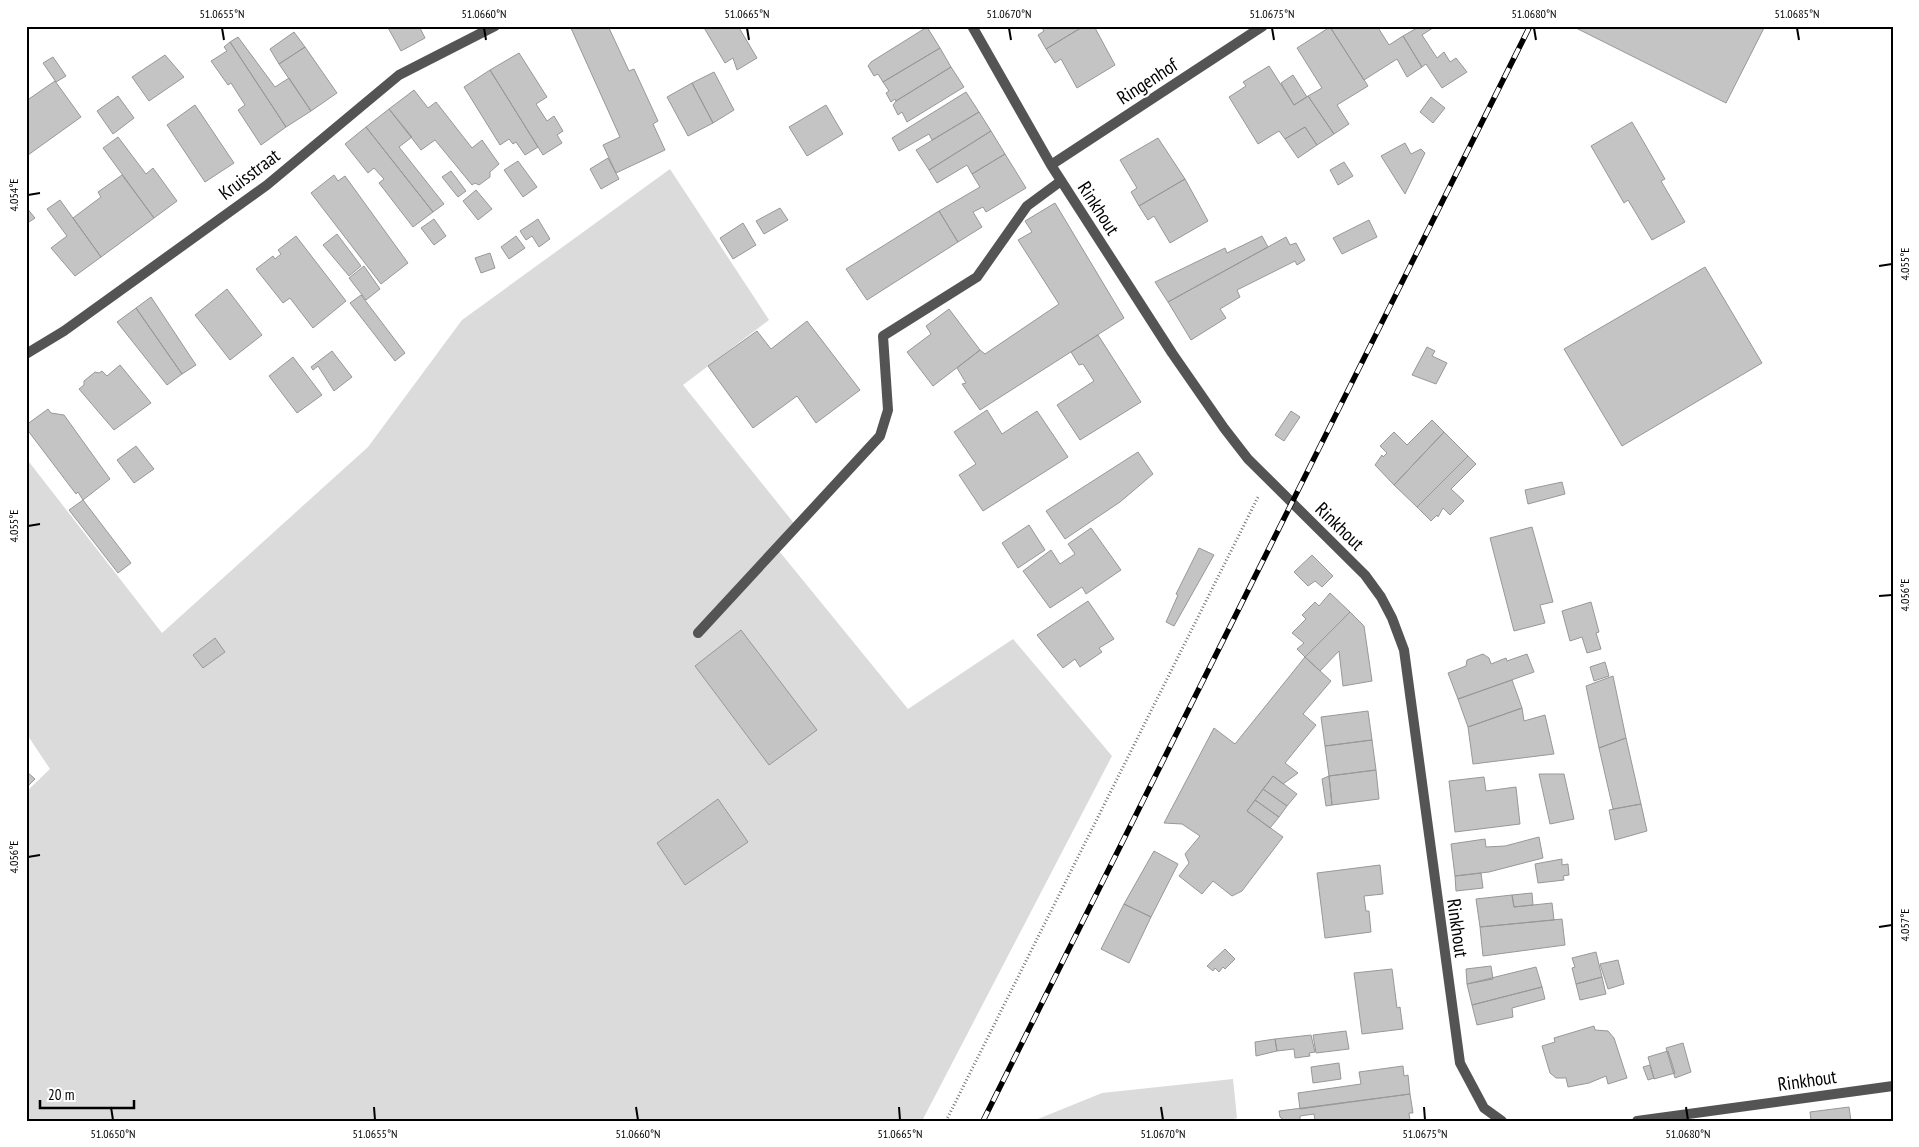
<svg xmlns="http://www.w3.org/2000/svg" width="1919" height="1147" font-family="'PT Sans Narrow',sans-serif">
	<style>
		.green { fill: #dbdbdb }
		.building { fill: #c4c4c4; stroke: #989898 }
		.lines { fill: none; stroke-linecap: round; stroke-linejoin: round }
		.path { stroke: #767676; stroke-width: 3; stroke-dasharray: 1 2.5; stroke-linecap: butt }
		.lane { stroke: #545454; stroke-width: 10 }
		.street { stroke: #545454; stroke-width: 10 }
		.rail-casing { stroke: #000; stroke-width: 5.5 }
		.rail { stroke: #fff; stroke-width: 4; stroke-dasharray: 11; stroke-linecap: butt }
		.ticks { fill: none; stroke: #000; stroke-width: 2 }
		.labels { text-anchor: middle; stroke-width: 4.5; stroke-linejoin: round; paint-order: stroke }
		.street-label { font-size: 19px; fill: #000; stroke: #fff }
		.neatline { fill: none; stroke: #000; stroke-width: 2 }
		.ticks-label { font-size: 12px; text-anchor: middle; fill: #000 }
	</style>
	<rect width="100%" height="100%" fill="#fff"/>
	<path class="green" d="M 670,169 L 769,320 L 683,385 L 797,527 L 775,546 L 908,709 L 1013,639 L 1112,756 L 922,1121 L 26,1121 L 26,792 L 50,769 L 26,733 L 26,458 L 162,633 L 368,447 L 462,320 Z
		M 1233,1079 L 1237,1118 L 1225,1121 L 1033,1121 L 1102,1093 Z"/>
	<path class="building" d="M 387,26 L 419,26 L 425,38 L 401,51 Z
		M 570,26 L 608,26 L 629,71 L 634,69 L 658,121 L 653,124 L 665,150 L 616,173 L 603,145 L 620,137 Z
		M 703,26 L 738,26 L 757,58 L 737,70 L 733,58 L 725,63 Z
		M 1041,26 L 1084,26 L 1046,49 L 1038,35 L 1044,31 Z
		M 1084,26 L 1094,26 L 1115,65 L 1077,88 L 1061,59 L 1055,63 L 1046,49 Z
		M 1377,26 L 1389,45 L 1403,36 L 1422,67 L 1407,77 L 1397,59 L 1364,80 L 1330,27 Z
		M 1416,26 L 1436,26 L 1422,35 L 1437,58 L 1444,52 L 1450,62 L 1456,58 L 1467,72 L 1442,88 L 1426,64 L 1422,67 L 1403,36 L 1417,28 Z
		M 1577,26 L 1765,26 L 1726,103 L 1576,28 Z
		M 927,27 L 940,48 L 883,82 L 878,74 L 874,76 L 868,66 L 871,62 Z
		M 1330,27 L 1368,86 L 1337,105 L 1349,124 L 1334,134 L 1308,96 L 1322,88 L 1297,48 Z
		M 294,32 L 305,47 L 279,64 L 270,49 Z
		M 238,37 L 275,87 L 289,78 L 311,111 L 286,127 L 230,42 Z
		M 230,42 L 286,127 L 261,145 L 238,110 L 245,105 L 231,83 L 228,85 L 211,61 L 227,51 L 224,47 Z
		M 305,47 L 337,93 L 311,111 L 279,64 Z
		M 940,48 L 951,67 L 896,101 L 895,99 L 891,102 L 886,93 L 889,91 L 883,82 Z
		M 519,53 L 547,97 L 536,104 L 547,121 L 554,116 L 563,131 L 557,135 L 562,143 L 543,155 L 490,70 Z
		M 165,55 L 184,77 L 149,101 L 132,77 Z
		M 53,57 L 66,76 L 56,82 L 43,63 Z
		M 1269,66 L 1294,105 L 1308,96 L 1334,134 L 1317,145 L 1305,127 L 1285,139 L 1279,131 L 1258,144 L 1229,97 L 1246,86 L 1243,82 Z
		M 951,67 L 964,87 L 907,122 L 902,112 L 898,115 L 893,105 L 896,101 Z
		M 490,70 L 538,147 L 525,155 L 516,142 L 513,144 L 509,139 L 500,145 L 464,87 Z
		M 714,72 L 734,110 L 713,123 L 692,83 Z
		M 1293,75 L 1307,97 L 1294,105 L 1281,83 Z
		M 55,81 L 81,117 L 28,155 L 26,101 Z
		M 692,83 L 713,123 L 688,136 L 667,97 Z
		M 414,90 L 428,108 L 436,102 L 472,148 L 482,140 L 499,164 L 490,172 L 490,177 L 479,185 L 475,183 L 472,185 L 435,140 L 421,150 L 389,109 Z
		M 966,92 L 979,112 L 932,140 L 929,134 L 899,151 L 892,138 Z
		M 118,96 L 134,118 L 113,134 L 97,111 Z
		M 1431,97 L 1445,108 L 1433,123 L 1420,112 Z
		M 195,105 L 234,163 L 205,182 L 167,125 Z
		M 826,105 L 843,134 L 807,156 L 789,127 Z
		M 389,109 L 412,137 L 399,147 L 444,204 L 433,212 L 366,127 Z
		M 979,112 L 991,131 L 929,170 L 916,150 Z
		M 1632,122 L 1665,179 L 1661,181 L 1685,222 L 1652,240 L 1628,200 L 1624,203 L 1591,146 Z
		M 366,127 L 433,212 L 413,227 L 379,183 L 384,179 L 374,168 L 368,173 L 345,144 Z
		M 1305,127 L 1317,145 L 1298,158 L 1285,139 Z
		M 991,131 L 1005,154 L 972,174 L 967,165 L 937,183 L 929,170 Z
		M 118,137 L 146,174 L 153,168 L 177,201 L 154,218 L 103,148 Z
		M 1158,138 L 1185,179 L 1139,206 L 1131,192 L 1137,188 L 1120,160 Z
		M 1405,143 L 1411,154 L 1421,149 L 1425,153 L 1405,194 L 1381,156 Z
		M 1005,154 L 1026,188 L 986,212 L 983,207 L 973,212 L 982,227 L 958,242 L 939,211 L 980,187 L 972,174 Z
		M 608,158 L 619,179 L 601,189 L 590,169 Z
		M 518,161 L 537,187 L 523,197 L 504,170 Z
		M 1344,162 L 1353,176 L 1338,185 L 1330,170 Z
		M 451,171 L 466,191 L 458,197 L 442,177 Z
		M 122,175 L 154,218 L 101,257 L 73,218 L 101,197 L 98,192 Z
		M 334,175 L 338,181 L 345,176 L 408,263 L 381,284 L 311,193 Z
		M 1185,179 L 1208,221 L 1170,243 L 1154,216 L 1148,220 L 1139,206 Z
		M 476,190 L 492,209 L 478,220 L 463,201 Z
		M 60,200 L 101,257 L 75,276 L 51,248 L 67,236 L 47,209 Z
		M 1055,203 L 1124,318 L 980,410 L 962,384 L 966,383 L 957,368 L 980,350 L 985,354 L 1059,304 L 1018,240 L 1032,232 L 1025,221 Z
		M 26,207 L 35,218 L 26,224 Z
		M 780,208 L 788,220 L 764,234 L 756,221 Z
		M 939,211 L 958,242 L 867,300 L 846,269 Z
		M 434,219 L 446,236 L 434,245 L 421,228 Z
		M 538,219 L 550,239 L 539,247 L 532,236 L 526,240 L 520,231 Z
		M 1369,220 L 1377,237 L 1342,254 L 1333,238 Z
		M 743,223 L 756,245 L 733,259 L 720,238 Z
		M 337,234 L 361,266 L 349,276 L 323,245 Z
		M 296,236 L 346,301 L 313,328 L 290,298 L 283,303 L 256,269 L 273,256 L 275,259 L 281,254 L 278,250 Z
		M 516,236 L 525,248 L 509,259 L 501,247 Z
		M 1262,236 L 1268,247 L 1168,302 L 1155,282 L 1225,248 L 1227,253 Z
		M 1286,237 L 1290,245 L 1296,243 L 1305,260 L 1297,265 L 1295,261 L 1237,290 L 1240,297 L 1220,309 L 1226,318 L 1191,340 L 1168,302 Z
		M 490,253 L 495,268 L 481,273 L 475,258 Z
		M 364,266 L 380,289 L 366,300 L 349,278 Z
		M 1705,267 L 1762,363 L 1622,446 L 1564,349 Z
		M 227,289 L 262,335 L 230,360 L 195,315 Z
		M 361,295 L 405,353 L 395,361 L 350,303 Z
		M 151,297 L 196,365 L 182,374 L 136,308 Z
		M 136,308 L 182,374 L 167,385 L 117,322 Z
		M 949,309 L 980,350 L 933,386 L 907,352 L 931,334 L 926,326 Z
		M 807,321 L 860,390 L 816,423 L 797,396 L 753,428 L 708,366 L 757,331 L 771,349 Z
		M 1098,335 L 1141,402 L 1080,440 L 1057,405 L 1094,381 L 1083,364 L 1079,365 L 1071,352 Z
		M 1427,347 L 1435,351 L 1432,356 L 1447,363 L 1436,384 L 1412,375 Z
		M 332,351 L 352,377 L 334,391 L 318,366 L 313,370 L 311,367 Z
		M 293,357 L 322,395 L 297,413 L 269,376 Z
		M 120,365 L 151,403 L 114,430 L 79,389 L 84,385 L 84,381 L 95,372 L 99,373 L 102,371 L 107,376 Z
		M 48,409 L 51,413 L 64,415 L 110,479 L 83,500 L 78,492 L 76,494 L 26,428 L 26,425 Z
		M 987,410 L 1002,434 L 1037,411 L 1068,457 L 983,511 L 959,475 L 976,464 L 954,432 Z
		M 1291,411 L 1300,417 L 1284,441 L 1275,435 Z
		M 1432,420 L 1444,432 L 1394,485 L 1375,465 L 1382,455 L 1383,457 L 1387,453 L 1380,446 L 1394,432 L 1407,445 Z
		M 1444,432 L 1468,456 L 1417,507 L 1394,485 Z
		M 136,446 L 154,469 L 134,483 L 117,460 Z
		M 1138,452 L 1153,474 L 1120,502 L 1065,539 L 1046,511 Z
		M 1468,456 L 1476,464 L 1451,489 L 1464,501 L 1450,515 L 1443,508 L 1438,517 L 1437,515 L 1431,521 L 1417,507 Z
		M 1562,482 L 1565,494 L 1528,504 L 1525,490 Z
		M 83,500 L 131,563 L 118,573 L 69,510 Z
		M 1029,525 L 1045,550 L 1018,568 L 1002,543 Z
		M 1532,527 L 1553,602 L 1540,605 L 1545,623 L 1514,631 L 1490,538 Z
		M 1091,528 L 1121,570 L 1086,594 L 1082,587 L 1050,608 L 1023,571 L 1051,550 L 1060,564 L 1075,554 L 1068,544 Z
		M 1199,548 L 1214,555 L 1174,626 L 1166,622 L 1178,595 L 1176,594 Z
		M 1312,555 L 1333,576 L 1322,587 L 1315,581 L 1308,586 L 1294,572 Z
		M 1330,593 L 1350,612 L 1305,657 L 1297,649 L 1304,643 L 1292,633 L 1306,619 L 1302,615 L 1315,602 L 1319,606 Z
		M 1088,601 L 1114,639 L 1099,648 L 1102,652 L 1080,667 L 1075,659 L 1063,668 L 1037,635 Z
		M 1591,602 L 1599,632 L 1596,633 L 1601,649 L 1587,653 L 1582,637 L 1570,641 L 1562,611 Z
		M 1350,612 L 1364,626 L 1372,681 L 1343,686 L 1339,651 L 1320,671 L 1305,657 Z
		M 741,630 L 817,730 L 769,765 L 695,666 Z
		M 215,638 L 225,652 L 203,668 L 193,655 Z
		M 1483,654 L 1489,658 L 1491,664 L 1506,658 L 1507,661 L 1527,654 L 1534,672 L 1458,699 L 1448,673 L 1466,666 L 1467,660 Z
		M 1305,657 L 1331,681 L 1303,714 L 1316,725 L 1285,763 L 1298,773 L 1283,784 L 1273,776 L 1247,811 L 1283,837 L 1242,891 L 1232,896 L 1213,881 L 1202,894 L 1179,876 L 1189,863 L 1185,854 L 1200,836 L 1182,824 L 1164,823 L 1214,728 L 1235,744 Z
		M 1605,662 L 1609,676 L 1594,681 L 1590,667 Z
		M 1613,676 L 1626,738 L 1599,748 L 1586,686 Z
		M 1512,680 L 1522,708 L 1468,727 L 1458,699 Z
		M 1522,708 L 1524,721 L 1545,715 L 1554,754 L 1473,764 L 1468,727 Z
		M 1368,711 L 1372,740 L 1325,746 L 1321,717 Z
		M 1626,738 L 1641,804 L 1613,809 L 1599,748 Z
		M 1372,740 L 1376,770 L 1329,776 L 1325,746 Z
		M 1376,770 L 1379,799 L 1332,805 L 1329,776 Z
		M 26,771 L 35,779 L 26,788 Z
		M 1539,774 L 1564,774 L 1574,819 L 1550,824 Z
		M 1273,776 L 1297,794 L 1287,806 L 1263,789 Z
		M 1329,776 L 1332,805 L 1326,806 L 1322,779 Z
		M 1484,777 L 1486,791 L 1516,787 L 1520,824 L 1455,832 L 1449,781 Z
		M 1263,789 L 1287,806 L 1279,817 L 1255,800 Z
		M 718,799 L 748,842 L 685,885 L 657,843 Z
		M 1255,800 L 1279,817 L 1270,828 L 1247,811 Z
		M 1641,804 L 1647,831 L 1615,840 L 1609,810 Z
		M 1539,837 L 1543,858 L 1489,872 L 1455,876 L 1451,844 L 1485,839 L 1486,847 L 1505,846 Z
		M 1154,851 L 1178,864 L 1151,917 L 1124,904 Z
		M 1562,859 L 1562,865 L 1568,864 L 1569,875 L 1563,876 L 1564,880 L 1538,883 L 1535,864 Z
		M 1380,865 L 1383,894 L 1364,896 L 1366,911 L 1369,911 L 1371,932 L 1325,938 L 1317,873 Z
		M 1481,873 L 1483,888 L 1456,891 L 1455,876 Z
		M 1532,893 L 1533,905 L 1514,907 L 1512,895 Z
		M 1512,895 L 1514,907 L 1552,903 L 1554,920 L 1480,927 L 1476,899 Z
		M 1124,904 L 1151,917 L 1129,963 L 1101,949 Z
		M 1562,919 L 1565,945 L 1483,956 L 1480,927 Z
		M 1225,949 L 1235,959 L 1225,969 L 1223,967 L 1219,972 L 1215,968 L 1213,971 L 1207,966 Z
		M 1596,952 L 1602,977 L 1576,984 L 1572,968 L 1575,967 L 1572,958 Z
		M 1618,960 L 1624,984 L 1608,989 L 1600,964 Z
		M 1491,966 L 1493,979 L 1467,984 L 1466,969 Z
		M 1536,967 L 1542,987 L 1472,1005 L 1467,984 Z
		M 1392,969 L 1397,1008 L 1400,1007 L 1403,1029 L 1362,1034 L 1354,973 Z
		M 1602,977 L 1606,994 L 1580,1000 L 1576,984 Z
		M 1542,987 L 1545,999 L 1512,1008 L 1513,1017 L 1477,1025 L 1472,1005 Z
		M 1594,1026 L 1595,1030 L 1608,1031 L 1614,1038 L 1627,1078 L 1608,1084 L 1606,1076 L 1589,1083 L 1568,1087 L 1566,1078 L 1556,1078 L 1550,1073 L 1542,1046 L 1555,1042 L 1554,1038 Z
		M 1346,1031 L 1349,1049 L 1316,1053 L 1313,1035 Z
		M 1311,1035 L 1315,1052 L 1309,1053 L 1310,1056 L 1295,1058 L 1294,1049 L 1277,1051 L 1275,1039 Z
		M 1275,1039 L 1277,1051 L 1256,1056 L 1255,1042 Z
		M 1683,1043 L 1691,1072 L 1675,1078 L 1666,1048 Z
		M 1668,1051 L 1675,1073 L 1654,1079 L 1648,1057 Z
		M 1339,1063 L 1341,1079 L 1313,1083 L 1311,1067 Z
		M 1650,1065 L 1654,1078 L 1648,1080 L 1643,1067 Z
		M 1403,1066 L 1404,1076 L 1408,1075 L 1410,1094 L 1300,1109 L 1298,1093 L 1361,1084 L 1359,1072 Z
		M 1410,1094 L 1413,1113 L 1409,1113 L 1410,1121 L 1315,1121 L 1314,1114 L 1300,1116 L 1300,1121 L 1285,1121 L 1280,1117 L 1279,1111 Z
		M 1849,1107 L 1851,1121 L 1811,1121 L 1810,1112 Z"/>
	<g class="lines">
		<path class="path" d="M 946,1121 L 1258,497"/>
		<path class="lane" d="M 698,633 L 880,436 L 888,410 L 883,336 L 977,277 L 1027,206 L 1061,181"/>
		<path class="street" d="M 972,26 L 1051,165 L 1172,353 L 1224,428 L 1248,459 L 1365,575 L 1381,597 L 1392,618 L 1404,650 L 1460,1063 L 1484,1108 L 1502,1121
			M 1051,165 L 1263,26
			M 26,354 L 64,331 L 267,185 L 399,75 L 495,26
			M 1637,1121 L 1893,1086"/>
		<defs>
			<path id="rail" d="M 983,1121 L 1530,26"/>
		</defs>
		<use href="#rail" class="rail-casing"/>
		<use href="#rail" class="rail"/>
	</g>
	<path class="ticks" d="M 222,28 L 224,40M 484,28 L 486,40M 747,28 L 749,40M 1009,28 L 1011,40M 1272,28 L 1274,40M 1534,28 L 1536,40M 1797,28 L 1799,40M 28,195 L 40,193M 1879,266 L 1892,264M 28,526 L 40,524M 1879,596 L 1892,595M 28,857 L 40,855M 1879,927 L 1892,925M 111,1107 L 113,1120M 374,1107 L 375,1120M 636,1107 L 638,1120M 899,1107 L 900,1120M 1161,1107 L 1163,1120M 1424,1107 L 1425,1120M 1686,1107 L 1688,1120"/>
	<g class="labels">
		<g class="street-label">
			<text transform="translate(1147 81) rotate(-33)" y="7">Ringenhof</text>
			<text transform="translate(249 174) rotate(-37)" y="7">Kruisstraat</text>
			<text transform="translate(1099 208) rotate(57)" y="7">Rinkhout</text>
			<text transform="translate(1340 526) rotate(44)" y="7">Rinkhout</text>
			<text transform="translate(1458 928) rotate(82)" y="7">Rinkhout</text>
			<text transform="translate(1807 1080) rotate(-8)" y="7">Rinkhout</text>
		</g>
	</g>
	<rect width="1919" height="1147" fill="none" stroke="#ffffff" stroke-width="55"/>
	<path d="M40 1100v8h94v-8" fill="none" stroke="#000000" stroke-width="2.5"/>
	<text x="48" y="1100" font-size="15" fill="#000000" stroke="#ffffff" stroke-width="4" paint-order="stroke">20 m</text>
	<rect x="28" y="28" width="1864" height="1092" class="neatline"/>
	<g class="ticks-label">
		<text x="222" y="18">51.0655°N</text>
		<text x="484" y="18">51.0660°N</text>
		<text x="747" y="18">51.0665°N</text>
		<text x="1009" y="18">51.0670°N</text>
		<text x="1272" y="18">51.0675°N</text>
		<text x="1534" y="18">51.0680°N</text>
		<text x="1797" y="18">51.0685°N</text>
		<text transform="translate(14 195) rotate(-90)" y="4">4.054°E</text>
		<text transform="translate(1905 264) rotate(-90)" y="4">4.055°E</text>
		<text transform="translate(14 526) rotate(-90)" y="4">4.055°E</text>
		<text transform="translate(1905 595) rotate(-90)" y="4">4.056°E</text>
		<text transform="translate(14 857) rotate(-90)" y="4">4.056°E</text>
		<text transform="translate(1905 925) rotate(-90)" y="4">4.057°E</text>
		<text x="113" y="1138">51.0650°N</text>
		<text x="375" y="1138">51.0655°N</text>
		<text x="638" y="1138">51.0660°N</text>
		<text x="900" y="1138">51.0665°N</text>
		<text x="1163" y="1138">51.0670°N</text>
		<text x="1425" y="1138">51.0675°N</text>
		<text x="1688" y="1138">51.0680°N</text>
	</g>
</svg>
